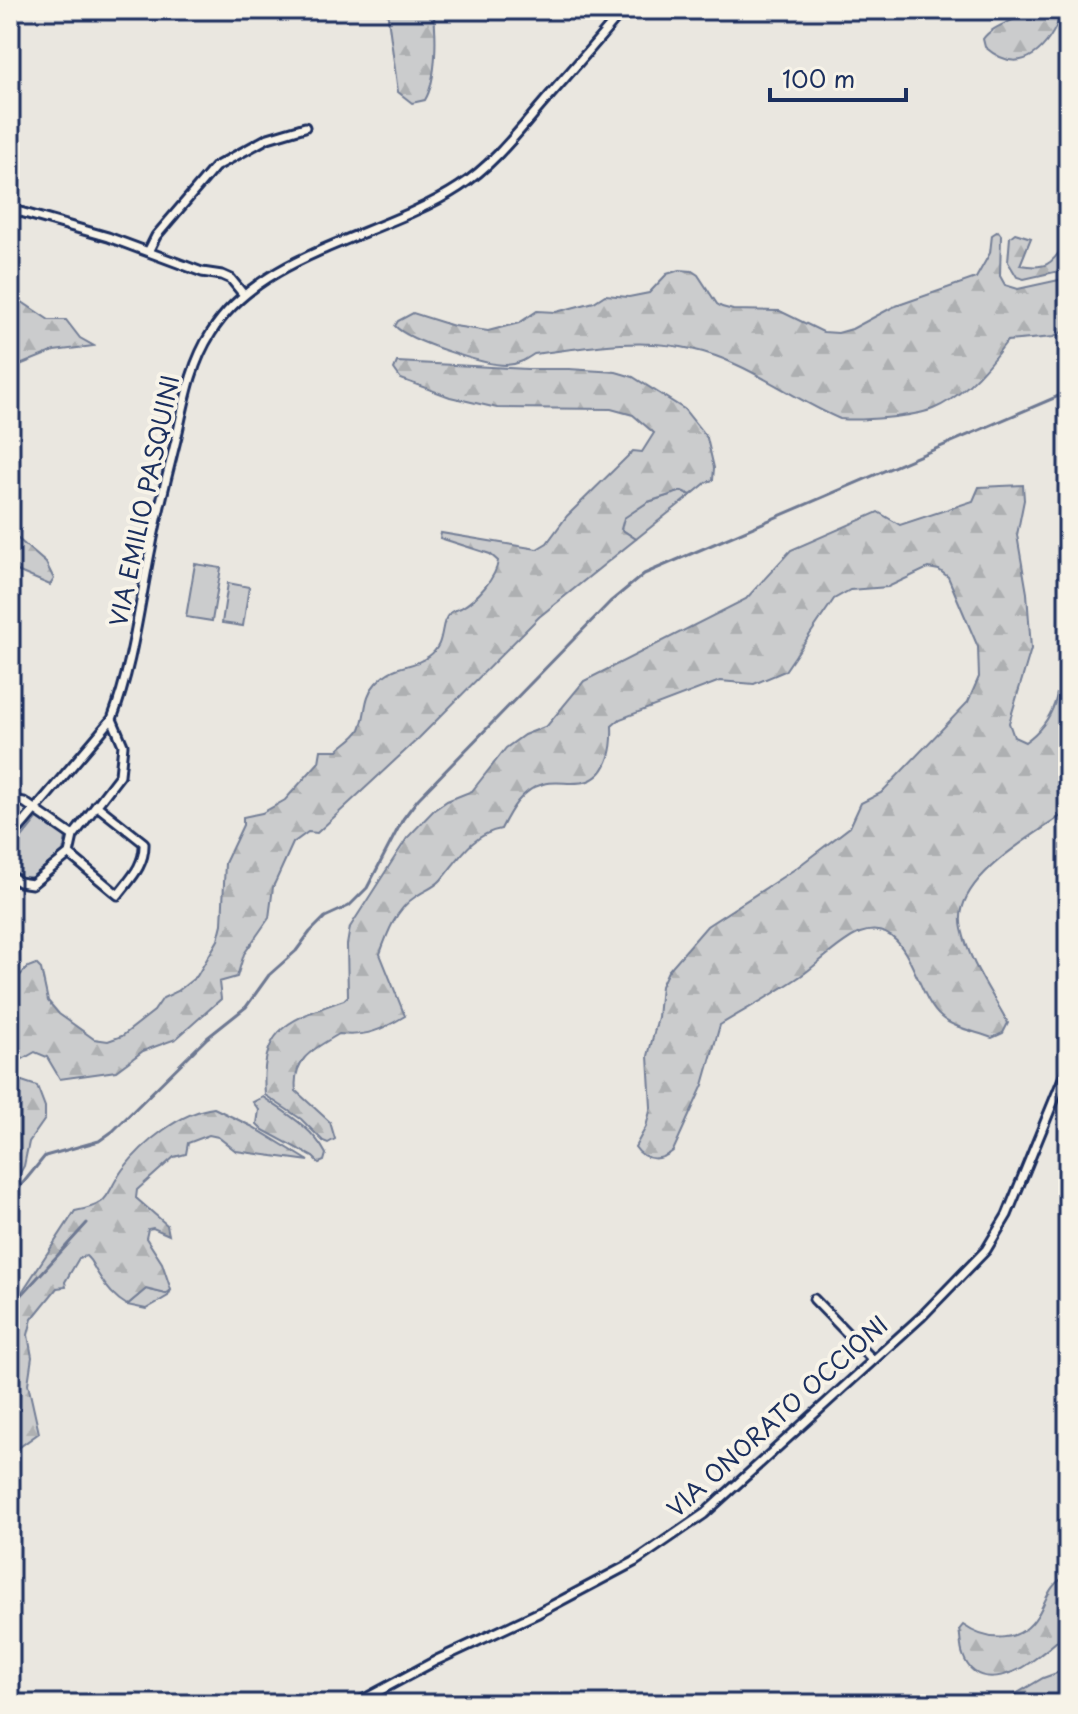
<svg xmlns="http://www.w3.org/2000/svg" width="1078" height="1714" font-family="'Playpen Sans',sans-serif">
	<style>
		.green { fill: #cbcccd; stroke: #737e96; stroke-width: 2 }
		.forest { fill: url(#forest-firs); stroke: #737e96; stroke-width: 2 }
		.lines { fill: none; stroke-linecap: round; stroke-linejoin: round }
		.stream { stroke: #6d7892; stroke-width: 3 }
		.street-casing { stroke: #1b2f5e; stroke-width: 13 }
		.street { stroke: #f7f3e8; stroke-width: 7 }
		.labels { text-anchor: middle; stroke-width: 8; stroke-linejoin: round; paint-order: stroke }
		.street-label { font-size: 24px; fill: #1b2f5e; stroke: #f7f3e8 }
	</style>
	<defs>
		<pattern id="forest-firs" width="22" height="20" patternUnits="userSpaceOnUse" patternTransform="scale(2)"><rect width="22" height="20" fill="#cbcccd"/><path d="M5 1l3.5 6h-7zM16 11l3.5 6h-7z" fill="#aeb0b2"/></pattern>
	</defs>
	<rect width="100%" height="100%" fill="#eae7e0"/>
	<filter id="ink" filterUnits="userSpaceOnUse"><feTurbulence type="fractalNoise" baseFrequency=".0125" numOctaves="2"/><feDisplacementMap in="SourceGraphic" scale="16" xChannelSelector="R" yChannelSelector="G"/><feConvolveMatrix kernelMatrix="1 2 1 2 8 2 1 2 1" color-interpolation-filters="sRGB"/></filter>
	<g filter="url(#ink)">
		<path class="green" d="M 682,491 L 691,495 L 636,539 L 621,529 L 623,518 L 648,502 Z
			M 195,564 L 221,568 L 212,621 L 186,617 Z
			M 228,583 L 249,587 L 243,626 L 222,623 Z
			M 39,816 L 66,837 L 63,852 L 32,877 L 24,878 L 10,870 L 10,852 Z
			M 146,1289 L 166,1294 L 171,1290 L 168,1296 L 146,1309 L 127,1305 Z"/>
		<path class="forest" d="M 387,10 L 433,10 C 437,33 437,80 425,100 L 412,103 L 398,92 Z
			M 1030,10 L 1063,10 C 1050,47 1023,80 985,47 L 983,39 C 993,24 1016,22 1030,10 Z
			M 998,231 L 1001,235 L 1000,276 L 1005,285 L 1018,289 L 1068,278 L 1068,328 L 1054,337 L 1007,341 C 989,366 963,397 933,409 C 912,417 863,421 840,419 C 804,404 771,380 735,364 C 669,332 604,345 534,354 C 525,360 517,365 506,365 C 484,365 409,341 395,326 L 398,321 L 413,313 L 454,326 L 488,331 L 519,323 L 537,311 L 556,312 L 594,302 L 605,295 L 629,297 L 649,293 L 667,274 L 680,270 L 692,271 L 698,275 L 717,304 L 722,307 L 733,310 L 780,311 L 823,332 L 838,333 L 852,329 L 893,307 L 976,278 L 990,253 L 992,235 Z
			M 1015,233 L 1031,238 L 1020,265 C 1050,270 1051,263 1068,240 L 1068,269 L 1024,279 L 1017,277 L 1008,262 L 1010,237 Z
			M 10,299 L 22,302 L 49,320 L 66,320 L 80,338 L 94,346 L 54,351 L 10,369 Z
			M 397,362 L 527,369 L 569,369 L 616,372 L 633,377 L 684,409 L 707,438 L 714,468 L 713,480 L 707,482 L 691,495 L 682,491 L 648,502 L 624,518 L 621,529 L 636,539 L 539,617 L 419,738 L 317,833 L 308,832 L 293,843 L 273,887 L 269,918 L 244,954 L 237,977 L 219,982 L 221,999 L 176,1039 L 143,1051 L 116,1071 L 60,1079 L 47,1057 L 35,1052 L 21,1060 L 10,1059 L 10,986 L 28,967 L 36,964 L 41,969 L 48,1001 L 59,1014 L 94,1039 L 108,1041 L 122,1036 L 154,1011 L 163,998 L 178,991 L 197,976 L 218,940 L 222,924 L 225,863 L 243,825 L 243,817 L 262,813 L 285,800 L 319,762 L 321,750 L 338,750 C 344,744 356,737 360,729 C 367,713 363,697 376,683 C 398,661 408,671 429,656 C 447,643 438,624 450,613 C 452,611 458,609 461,608 C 477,599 496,578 498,561 L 490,554 L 440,538 L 441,533 L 537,549 L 547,543 L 567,516 L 633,451 L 642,452 L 654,433 L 633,415 L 611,409 L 497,408 L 450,397 L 401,379 L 394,369 Z
			M 1023,485 L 1024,500 L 1017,535 L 1027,593 L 1031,649 L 1009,723 L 1014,737 L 1025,742 C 1075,706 1052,658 1068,611 L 1068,811 C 1035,836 950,879 962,929 C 969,962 992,993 1008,1023 L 1003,1033 L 992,1038 C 977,1032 953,1028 941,1017 C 914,995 910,915 860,933 C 842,940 820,962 805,973 C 778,992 748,1008 720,1025 L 703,1085 L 673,1151 C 661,1161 645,1162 635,1147 L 646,1127 L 651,1107 L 648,1056 L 658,1017 L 661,986 L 668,971 L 707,926 L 795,869 L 850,827 L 861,803 L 881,793 L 968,702 L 979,677 L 978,647 L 948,577 L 939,570 L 928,568 L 888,587 L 850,590 L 834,599 L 785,671 L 754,684 L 720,681 L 620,719 L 612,726 C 613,745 610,773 588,781 C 574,786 557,780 543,784 C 521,790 510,811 501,829 C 472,834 458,860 441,880 C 434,888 423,891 415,897 C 396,909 387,934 380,954 L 405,1016 C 382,1030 366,1037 339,1034 C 314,1049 292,1058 296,1091 L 330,1122 L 335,1139 L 328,1143 L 323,1141 L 301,1119 L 265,1095 C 260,1027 287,1021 344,1000 L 348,996 L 347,945 L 350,927 L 407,838 L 434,810 L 447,801 L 472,791 L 506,748 L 524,735 L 547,726 L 584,681 L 746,599 L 791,550 L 878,512 L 900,525 L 973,501 L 979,487 Z
			M 10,532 L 46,563 L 54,579 L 50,585 L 10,568 Z
			M 10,1077 L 37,1086 L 45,1107 L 45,1119 L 29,1142 L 24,1166 L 10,1191 Z
			M 263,1097 C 286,1113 313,1128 326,1154 L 324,1161 L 319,1163 L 313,1157 L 263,1130 L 257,1124 L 259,1110 L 253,1102 Z
			M 214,1108 L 253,1127 L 309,1161 L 236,1151 L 218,1137 L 209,1135 L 188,1143 L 186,1154 L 174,1157 L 137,1190 L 136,1198 L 167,1225 L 169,1235 L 153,1228 L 148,1229 L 146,1238 L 162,1263 L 171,1290 L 166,1294 L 146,1289 L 127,1305 C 115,1298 105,1286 98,1274 C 93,1267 93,1262 86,1256 L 79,1258 L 65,1282 L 66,1287 L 57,1288 L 32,1319 L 28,1335 L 32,1357 L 28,1384 L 39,1433 L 10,1454 L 10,1295 L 20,1295 L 75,1211 C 113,1204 104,1195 123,1169 C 143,1143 180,1112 214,1108 Z
			M 1068,1576 C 1068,1590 1072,1614 1067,1627 C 1062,1640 1047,1649 1036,1658 C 1016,1674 976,1692 963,1655 C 960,1648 961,1638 959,1630 L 963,1625 C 987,1642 1020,1644 1037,1616 C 1047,1601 1048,1583 1068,1576 Z
			M 1068,1669 L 1068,1695 L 1059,1697 L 1053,1704 L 1013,1704 L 1016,1694 L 1043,1678 Z"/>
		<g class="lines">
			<path class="stream" d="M 10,1199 L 45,1156 L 99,1141 L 113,1131 L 207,1038 L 246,1007 L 269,975 L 296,951 L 310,932 L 325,917 L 349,906 L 367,888 L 403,819 L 418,799 L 610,602 L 644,574 L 1068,392
				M 10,1308 L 87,1223"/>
			<defs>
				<path id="street" d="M 10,209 L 108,237 L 202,272 L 222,275 L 231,279 L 244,295
					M 149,250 L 156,236 L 215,167 L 268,138 L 305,127
					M 10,808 L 18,801 L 24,802 L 73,836 L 120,775 L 123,745 L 112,719
					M 10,839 L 112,719 C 133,664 139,606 151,548 C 158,510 168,473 177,436 C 185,400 191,364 211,333 C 261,252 383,237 459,187 C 493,165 518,132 544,102 C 571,71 598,41 623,10
					M 69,854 L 118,895 C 131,878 145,865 144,843 L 96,805
					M 10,875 L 19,882 L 32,884 L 69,854 L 73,836
					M 814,1299 L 873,1360
					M 355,1704 L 437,1660 L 538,1613 L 634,1562 L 704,1514 L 921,1317 L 986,1250 L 1007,1215 L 1068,1066"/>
			</defs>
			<use href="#street" class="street-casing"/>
			<use href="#street" class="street"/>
		</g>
	</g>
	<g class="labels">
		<g class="street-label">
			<text transform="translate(145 501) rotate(-78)" y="8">VIA EMILIO PASQUINI</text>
			<text transform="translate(778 1417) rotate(-42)" y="8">VIA ONORATO OCCIONI</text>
		</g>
	</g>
	<rect width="1078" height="1714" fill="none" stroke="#f7f3e8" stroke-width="40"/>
	<rect x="20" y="20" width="1038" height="1674" fill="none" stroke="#1b2f5e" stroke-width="3" filter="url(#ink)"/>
	<path d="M770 88v12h136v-12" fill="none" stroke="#1b2f5e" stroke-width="4"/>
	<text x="782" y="88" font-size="24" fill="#1b2f5e" stroke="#f7f3e8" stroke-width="6" paint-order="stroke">100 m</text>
</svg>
